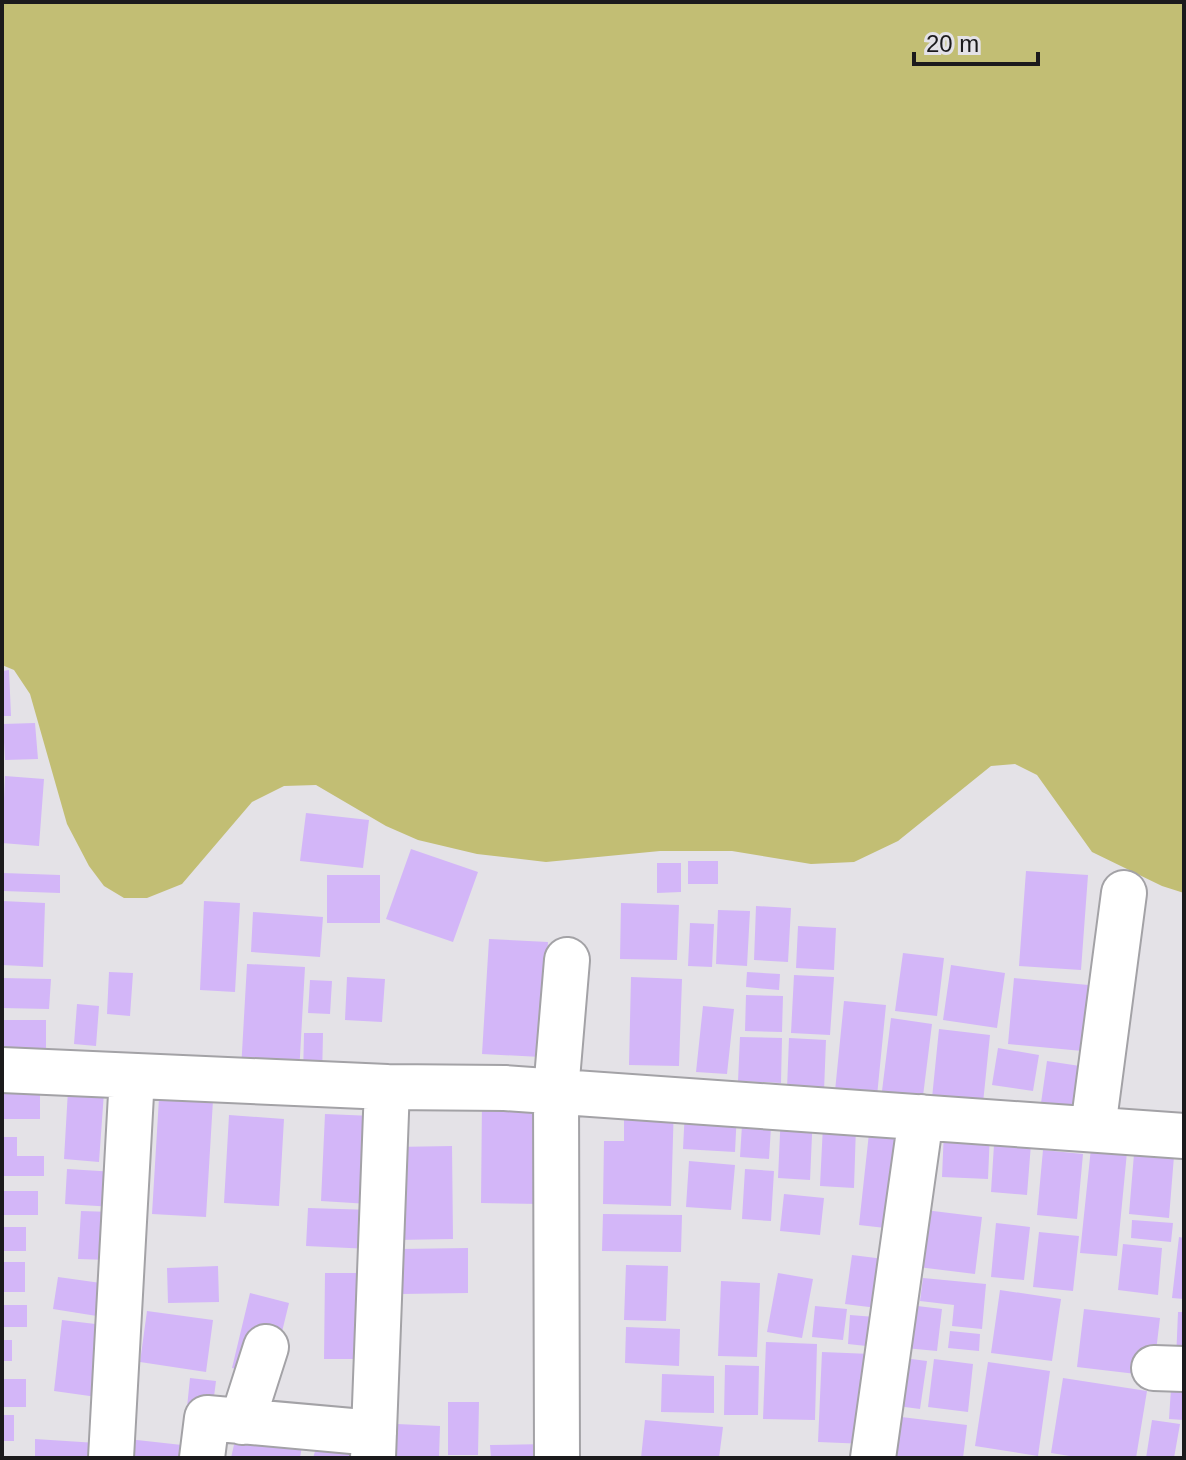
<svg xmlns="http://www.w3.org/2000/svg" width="1186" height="1460" font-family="Arial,sans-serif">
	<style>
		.water { fill: #c2be74 }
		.building { fill: #d3b6f8 }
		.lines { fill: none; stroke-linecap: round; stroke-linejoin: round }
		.minor-casing { stroke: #a3a2a6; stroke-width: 48 }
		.minor { stroke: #fff; stroke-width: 44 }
	</style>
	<rect width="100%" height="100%" fill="#e4e2e7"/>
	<path class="water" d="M 2,2 L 1184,2 L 1184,893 L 1162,886 L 1092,852 L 1037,775 L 1015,764 L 991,766 L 898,841 L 854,862 L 811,864 L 732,851 L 660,851 L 546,862 L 477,854 L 418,840 L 386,826 L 316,785 L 284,786 L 252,802 L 182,884 L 147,898 L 124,898 L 104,886 L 89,866 L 67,824 L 30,694 L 14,670 L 2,665 Z"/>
	<path class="building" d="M 9,670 L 11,716 L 2,716 L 2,671 Z
		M 35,723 L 38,759 L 5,760 L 3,724 Z
		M 5,776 L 44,779 L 39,846 L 2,843 Z
		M 306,813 L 369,820 L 363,868 L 300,861 Z
		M 411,849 L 478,872 L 453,942 L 386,919 Z
		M 688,861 L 718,861 L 718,884 L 688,884 Z
		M 657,863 L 681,863 L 681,892 L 657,893 Z
		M 1026,871 L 1088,875 L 1081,970 L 1019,966 Z
		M 3,873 L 60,875 L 60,893 L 3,891 Z
		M 327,875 L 380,875 L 380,923 L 327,923 Z
		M 2,901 L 45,903 L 43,967 L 2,965 Z
		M 204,901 L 240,903 L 235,992 L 200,990 Z
		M 621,903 L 679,905 L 677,960 L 620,959 Z
		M 756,906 L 791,908 L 788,962 L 754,960 Z
		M 718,910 L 750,911 L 747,966 L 716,964 Z
		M 253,912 L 323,917 L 320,957 L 251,952 Z
		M 690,923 L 714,924 L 712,967 L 688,966 Z
		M 798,926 L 836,928 L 834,970 L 796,968 Z
		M 489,939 L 548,942 L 541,1057 L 482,1054 Z
		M 903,953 L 944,958 L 937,1016 L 895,1011 Z
		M 247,964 L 305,967 L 299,1074 L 241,1070 Z
		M 951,965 L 1005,973 L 997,1028 L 943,1020 Z
		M 109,972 L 133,973 L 130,1016 L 107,1014 Z
		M 747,972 L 780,974 L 779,990 L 746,987 Z
		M 794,975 L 834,977 L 830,1035 L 791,1033 Z
		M 347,977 L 385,979 L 382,1022 L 345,1020 Z
		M 631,977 L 682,979 L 679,1066 L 629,1065 Z
		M 2,978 L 51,979 L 49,1009 L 2,1008 Z
		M 1014,978 L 1099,986 L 1093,1052 L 1008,1044 Z
		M 310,980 L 332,981 L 330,1014 L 308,1013 Z
		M 746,995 L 783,996 L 782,1032 L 745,1031 Z
		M 844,1001 L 886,1005 L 877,1096 L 835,1091 Z
		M 77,1004 L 99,1006 L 96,1046 L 74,1044 Z
		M 703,1006 L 734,1009 L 727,1074 L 696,1072 Z
		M 891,1018 L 932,1024 L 923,1096 L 882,1091 Z
		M 2,1020 L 46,1020 L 46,1054 L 2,1054 Z
		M 939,1029 L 990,1035 L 983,1103 L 932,1098 Z
		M 304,1033 L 323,1033 L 322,1078 L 303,1077 Z
		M 740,1037 L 782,1038 L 781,1083 L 738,1081 Z
		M 789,1038 L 826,1040 L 824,1091 L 787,1089 Z
		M 998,1048 L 1039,1055 L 1033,1091 L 992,1085 Z
		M 1047,1061 L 1093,1068 L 1085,1124 L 1039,1117 Z
		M 2,1075 L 40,1075 L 40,1119 L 2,1119 Z
		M 68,1090 L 104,1092 L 99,1162 L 64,1159 Z
		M 159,1098 L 213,1100 L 206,1217 L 152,1214 Z
		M 482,1100 L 541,1100 L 541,1204 L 481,1203 Z
		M 624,1102 L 674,1103 L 671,1206 L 603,1204 L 604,1141 L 624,1141 Z
		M 685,1109 L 737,1112 L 735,1152 L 683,1149 Z
		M 743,1109 L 772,1111 L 769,1159 L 740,1157 Z
		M 781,1112 L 813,1113 L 810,1180 L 778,1178 Z
		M 325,1114 L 373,1116 L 369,1204 L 321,1201 Z
		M 229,1115 L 284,1119 L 279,1206 L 224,1203 Z
		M 870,1124 L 914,1129 L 903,1230 L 859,1225 Z
		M 823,1125 L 856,1126 L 854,1188 L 820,1186 Z
		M 995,1129 L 1032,1131 L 1027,1195 L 991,1192 Z
		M 944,1130 L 990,1133 L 988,1179 L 942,1177 Z
		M 2,1137 L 17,1137 L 17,1156 L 44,1156 L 44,1176 L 2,1176 Z
		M 452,1146 L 453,1239 L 395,1240 L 394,1147 Z
		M 1091,1148 L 1127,1152 L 1117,1256 L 1080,1253 Z
		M 1043,1150 L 1083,1154 L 1077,1219 L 1037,1215 Z
		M 1134,1154 L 1174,1156 L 1169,1218 L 1129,1214 Z
		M 689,1161 L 735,1165 L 731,1210 L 686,1207 Z
		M 67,1169 L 116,1172 L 114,1207 L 65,1204 Z
		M 745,1169 L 774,1171 L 771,1221 L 742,1219 Z
		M 2,1191 L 38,1191 L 38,1215 L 2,1215 Z
		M 784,1194 L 824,1198 L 820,1235 L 780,1231 Z
		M 308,1208 L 373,1210 L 371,1249 L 306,1246 Z
		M 925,1210 L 982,1217 L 975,1274 L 918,1267 Z
		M 81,1211 L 112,1212 L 110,1260 L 78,1259 Z
		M 603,1214 L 682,1215 L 681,1252 L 602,1251 Z
		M 1132,1220 L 1173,1223 L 1171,1242 L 1131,1238 Z
		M 996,1223 L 1030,1227 L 1024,1280 L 991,1277 Z
		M 2,1227 L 26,1227 L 26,1251 L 2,1251 Z
		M 1039,1232 L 1079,1236 L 1073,1291 L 1033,1287 Z
		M 1179,1237 L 1184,1238 L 1184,1299 L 1172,1298 Z
		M 1123,1244 L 1162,1248 L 1158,1295 L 1118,1290 Z
		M 468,1248 L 468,1293 L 401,1294 L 400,1249 Z
		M 852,1255 L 892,1260 L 885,1309 L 845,1304 Z
		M 2,1262 L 25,1262 L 25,1292 L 2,1292 Z
		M 626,1265 L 668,1266 L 666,1321 L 624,1320 Z
		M 218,1266 L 219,1302 L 168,1303 L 167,1268 Z
		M 325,1273 L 370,1273 L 370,1359 L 324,1359 Z
		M 778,1273 L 813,1279 L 802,1338 L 767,1332 Z
		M 58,1277 L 108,1284 L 103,1317 L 53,1309 Z
		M 923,1278 L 986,1284 L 982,1329 L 952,1326 L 954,1305 L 920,1301 Z
		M 721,1281 L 760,1283 L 757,1357 L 718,1356 Z
		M 1000,1290 L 1061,1299 L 1052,1361 L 991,1353 Z
		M 250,1293 L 289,1303 L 271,1377 L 232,1368 Z
		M 2,1305 L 27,1305 L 27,1327 L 2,1327 Z
		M 909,1305 L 942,1309 L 937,1351 L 905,1348 Z
		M 815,1306 L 847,1309 L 843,1340 L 812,1337 Z
		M 1084,1309 L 1160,1318 L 1153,1376 L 1077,1367 Z
		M 147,1311 L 213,1320 L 206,1372 L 140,1362 Z
		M 1178,1312 L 1184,1312 L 1184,1360 L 1176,1360 Z
		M 850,1315 L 888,1318 L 885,1348 L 848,1344 Z
		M 62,1320 L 112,1326 L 104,1398 L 54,1391 Z
		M 626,1327 L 680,1329 L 679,1366 L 625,1363 Z
		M 950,1331 L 980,1334 L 979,1351 L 948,1348 Z
		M 2,1340 L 12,1340 L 12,1361 L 2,1361 Z
		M 766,1342 L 817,1344 L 815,1420 L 763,1419 Z
		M 822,1352 L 871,1354 L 867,1444 L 818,1442 Z
		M 888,1356 L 927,1361 L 920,1409 L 882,1404 Z
		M 934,1359 L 973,1364 L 968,1412 L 928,1407 Z
		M 988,1362 L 1050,1371 L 1038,1456 L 975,1446 Z
		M 725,1365 L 759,1366 L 758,1415 L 724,1415 Z
		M 1172,1373 L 1184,1374 L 1184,1420 L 1169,1419 Z
		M 662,1374 L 714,1376 L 714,1413 L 661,1412 Z
		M 190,1378 L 216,1381 L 211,1420 L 186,1417 Z
		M 1063,1378 L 1147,1391 L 1136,1458 L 1082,1458 L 1051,1453 Z
		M 2,1379 L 26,1379 L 26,1407 L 2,1407 Z
		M 448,1402 L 479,1402 L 478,1455 L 448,1455 Z
		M 2,1415 L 14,1415 L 14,1441 L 2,1441 Z
		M 885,1415 L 967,1425 L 963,1458 L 880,1458 Z
		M 645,1420 L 723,1427 L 719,1458 L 641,1458 Z
		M 1152,1420 L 1180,1424 L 1174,1458 L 1146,1458 Z
		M 397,1424 L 440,1426 L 439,1458 L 396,1458 Z
		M 238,1427 L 303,1440 L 300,1458 L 231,1458 Z
		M 320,1435 L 371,1458 L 313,1458 Z
		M 35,1439 L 97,1443 L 97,1458 L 35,1458 Z
		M 128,1439 L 209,1448 L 208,1458 L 126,1458 Z
		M 547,1444 L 548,1458 L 491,1458 L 490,1445 Z"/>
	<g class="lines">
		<defs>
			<path id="minor" d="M 2,1070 L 387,1087 L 373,1458
				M 387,1087 L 505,1088 L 1184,1136
				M 1093,1128 L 1124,893
				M 1154,1368 L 1184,1369
				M 242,1422 L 266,1347
				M 111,1458 L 132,1076
				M 202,1458 L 207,1418 L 374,1433
				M 557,1458 L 556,1091 L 567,960
				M 873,1458 L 921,1117"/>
		</defs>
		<use href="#minor" class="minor-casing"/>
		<use href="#minor" class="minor"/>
	</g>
	<rect width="1186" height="1460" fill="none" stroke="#1b1a1c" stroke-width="8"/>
	<path d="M914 52v12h124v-12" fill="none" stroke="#1b1a1c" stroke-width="4"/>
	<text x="926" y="52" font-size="24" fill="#1b1a1c" stroke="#e4e2e7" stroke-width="6" paint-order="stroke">20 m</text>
</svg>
